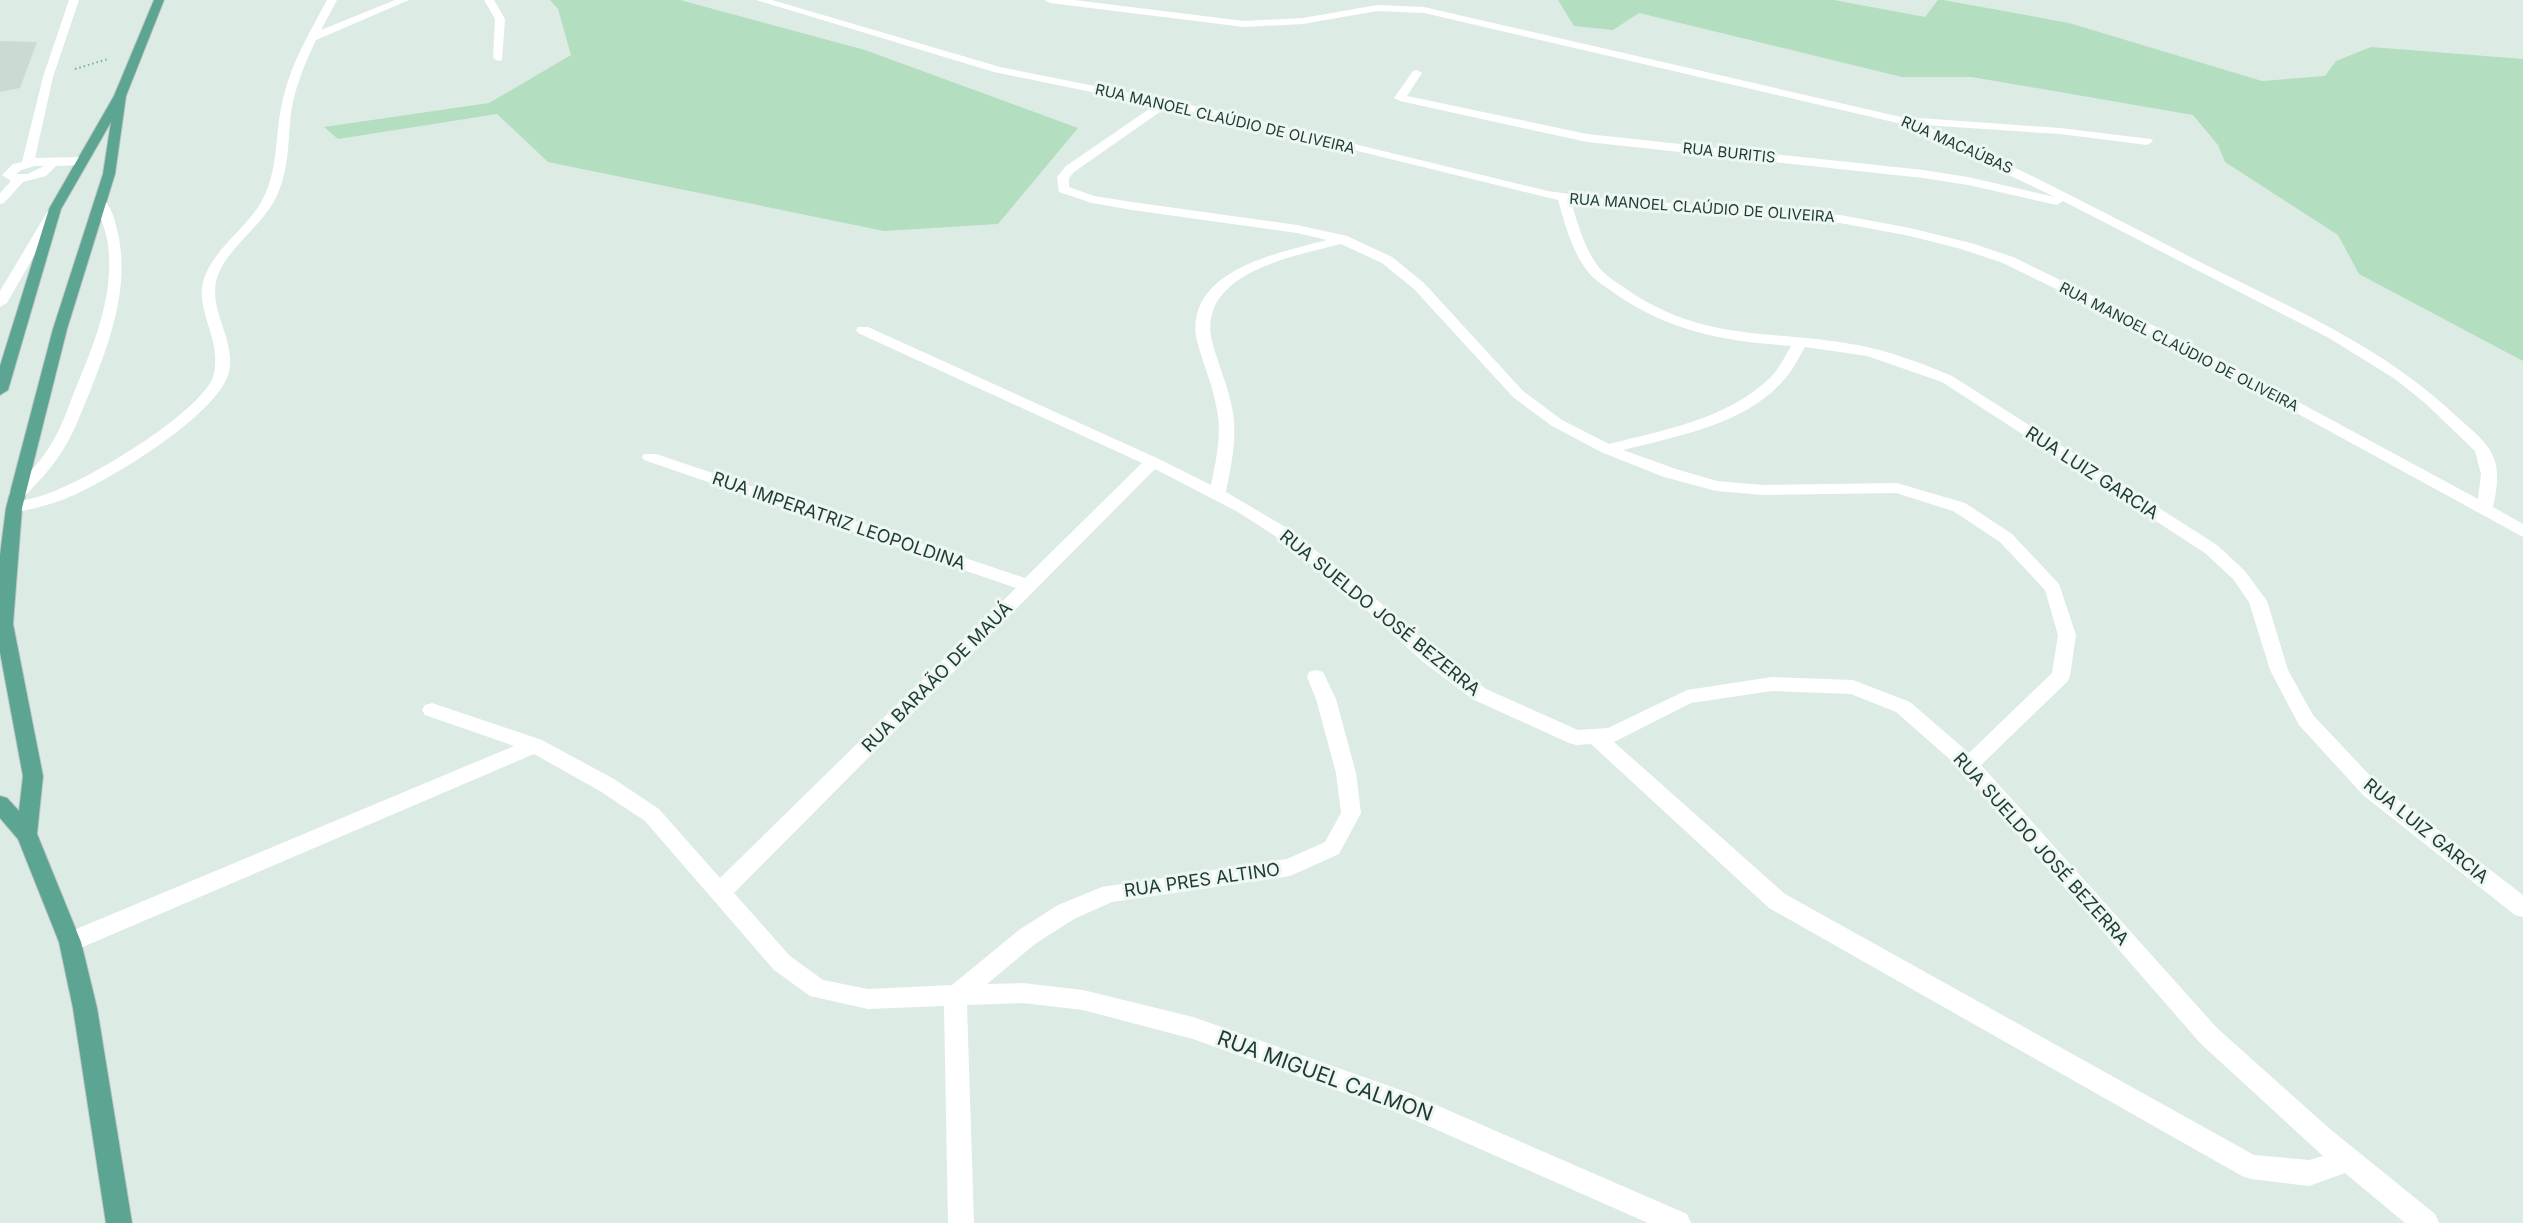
<svg xmlns="http://www.w3.org/2000/svg" width="2523" height="1223" font-family="Inter,sans-serif">
	<style>
		.built { fill: #cbdbd4 }
		.green { fill: #b3debf }
		.lines { fill: none; stroke-linecap: round; stroke-linejoin: round }
		.major-casing { stroke: #c0c8c6; stroke-width: 2 }
		.path { stroke: #7ab1a0; stroke-width: 2; stroke-dasharray: 1.5 3; stroke-linecap: butt }
		.minor { fill: #fff; fill-rule: evenodd }
		.major { fill: #5da593; fill-rule: evenodd }
		.labels { text-anchor: middle; stroke-width: 6; stroke-linejoin: round; paint-order: stroke }
		.far-street-label { font-size: 15px; fill: #1d3b33; stroke: #eef7f2 }
		.street-label { font-size: 18px; fill: #1d3b33; stroke: #eef7f2 }
		.near-street-label { font-size: 21px; fill: #1d3b33; stroke: #eef7f2 }
	</style>
	<rect width="100%" height="100%" fill="#ddebe5"/>
	<path class="built" d="M 0,41 L 37,42 L 20,88 L 0,92 Z"/>
	<path class="green" d="M 550,0 L 680,0 L 865,50 L 1078,128 L 998,224 L 884,231 L 548,162 L 497,114 L 338,139 L 324,127 L 489,103 L 571,55 L 558,9 Z
		M 1558,0 L 1834,0 L 1925,17 L 1938,0 L 1943,0 L 2069,23 L 2262,81 L 2325,76 L 2336,61 L 2371,47 L 2523,59 L 2523,361 L 2359,274 L 2338,235 L 2225,162 L 2218,145 L 2193,115 L 1972,77 L 1902,77 L 1639,13 L 1613,30 L 1574,26 Z"/>
	<g class="lines">
		<defs>
			<path id="major" d="M 154,0 L 164,0 L 126,96 L 115,174 L 67,329 L 22,508 L 13,624 L 43,776 L 37,834 L 81,942 L 97,1008 L 132,1223 L 106,1223 L 73,1008 L 59,942 L 18,839 L 0,818 L 0,796 L 7,798 L 19,811 L 23,776 L 0,652 L 0,555 L 6,508 L 53,329 L 103,174 L 111,122 L 61,209 L 8,390 L 0,395 L 0,366 L 49,209 L 114,96 Z"/>
		</defs>
		<use href="#major" class="major-casing"/>
		<path class="path" d="M 75,69 L 108,59"/>
		<path class="minor" d="M 69,0 L 79,0 L 53,77 L 35,158 L 82,157 L 88,161 L 82,165 L 56,166 L 46,176 L 23,182 L 4,203 L 0,204 L 0,193 L 11,181 L 2,175 L 13,164 L 22,162 L 43,77 ZM 35,166 L 44,166 L 28,174 L 16,174 L 21,170 Z
			M 327,0 L 337,0 L 321,30 L 395,0 L 409,0 L 316,40 C 305,63 295,87 291,113 C 288,140 289,168 278,193 C 265,226 223,249 216,282 C 210,313 236,341 229,372 C 219,415 103,485 62,500 C 47,506 30,509 14,513 L 8,512 L 6,508 L 8,504 C 23,500 38,498 52,492 C 94,476 183,422 208,386 C 213,380 215,372 215,364 C 218,334 193,305 205,276 C 218,243 253,225 266,192 C 279,162 275,129 283,99 C 291,63 310,32 327,0 Z
			M 484,0 L 494,0 L 505,19 L 502,60 L 498,61 L 493,58 L 495,19 Z
			M 756,0 L 772,0 L 1000,67 L 1215,110 L 1548,191 L 1597,198 L 1840,215 L 1910,228 L 1971,243 L 2013,257 L 2197,347 L 2478,499 L 2481,474 L 2475,451 L 2425,403 L 2395,379 L 2329,338 L 2063,201 L 2057,205 L 1968,185 L 1923,178 L 1587,142 L 1400,101 L 1394,98 L 1413,71 L 1417,70 L 1422,73 L 1407,96 L 1587,134 L 1923,170 L 1968,177 L 2055,197 L 1902,124 L 1424,13 L 1377,11 L 1303,24 L 1244,27 L 1050,3 L 1045,0 L 1074,0 L 1244,21 L 1303,18 L 1377,5 L 1424,7 L 1914,120 L 1919,118 L 2060,128 L 2151,139 L 2153,141 L 2147,145 L 2060,134 L 1924,125 C 2018,167 2109,215 2200,262 C 2289,307 2382,346 2455,415 C 2467,426 2481,436 2490,450 C 2501,469 2497,488 2493,507 L 2523,524 L 2523,537 L 2187,353 L 2003,263 L 1961,249 L 1910,236 L 1840,223 L 1571,202 C 1578,224 1584,247 1597,265 C 1605,276 1618,283 1629,291 C 1707,343 1771,329 1857,345 C 1890,351 1921,363 1952,376 L 2217,545 L 2245,571 L 2267,601 L 2288,670 L 2313,715 L 2377,783 L 2523,895 L 2523,917 L 2515,915 L 2363,795 L 2299,725 L 2270,670 L 2249,602 L 2233,579 L 2205,553 L 1942,382 L 1867,356 L 1805,347 C 1798,359 1792,372 1782,382 C 1743,425 1677,436 1623,450 L 1676,469 L 1717,481 L 1763,485 L 1897,483 L 1965,503 L 2012,534 L 2059,584 L 2076,635 L 2070,676 L 2068,681 L 1981,765 L 2217,1028 L 2330,1129 L 2435,1214 L 2439,1223 L 2405,1223 L 2345,1173 L 2309,1186 L 2251,1179 L 2242,1176 L 1769,908 L 1591,744 L 1576,745 L 1569,743 L 1472,699 L 1422,661 L 1350,595 L 1275,536 L 1238,512 L 1155,469 L 734,893 L 790,956 L 823,980 L 868,989 L 952,985 L 1019,930 L 1058,905 L 1102,887 L 1287,859 L 1325,842 L 1341,813 L 1336,773 L 1316,699 L 1307,677 L 1309,672 L 1316,670 L 1323,672 L 1336,699 L 1356,773 L 1361,813 L 1339,854 L 1290,876 L 1112,902 L 1074,919 L 1035,944 L 987,984 L 1023,983 L 1083,990 L 1193,1017 L 1406,1092 L 1687,1214 L 1691,1223 L 1648,1223 L 1392,1110 L 1193,1039 L 1083,1010 L 1023,1003 L 967,1005 L 974,1223 L 948,1223 L 944,1006 L 868,1009 L 810,996 L 774,970 L 645,821 L 600,791 L 534,754 L 78,949 L 70,952 L 62,949 L 59,942 L 62,935 L 514,746 L 425,715 L 422,710 L 425,705 L 432,703 L 542,740 L 614,779 L 659,809 L 720,878 L 1016,588 L 644,460 L 642,457 L 644,454 L 656,454 L 1025,578 L 1142,463 L 858,333 L 856,330 L 858,327 L 868,327 L 1159,459 L 1211,485 C 1216,460 1222,435 1217,410 C 1213,385 1202,362 1196,337 C 1187,270 1278,253 1327,240 L 1297,233 L 1132,210 L 1092,203 L 1059,192 L 1057,177 L 1066,166 L 1155,105 L 994,72 ZM 1167,107 L 1215,116 L 1558,200 C 1565,225 1572,251 1588,272 C 1596,282 1608,288 1617,295 C 1673,333 1726,341 1791,346 C 1785,357 1779,368 1771,377 C 1728,419 1664,430 1609,444 L 1562,420 L 1523,391 L 1424,283 L 1392,257 L 1347,236 L 1297,225 L 1132,202 L 1094,196 L 1069,187 L 1069,178 L 1074,172 ZM 1341,244 L 1382,263 L 1414,289 L 1513,397 L 1552,426 L 1601,452 L 1664,477 L 1716,491 L 1763,495 L 1896,493 L 1953,511 L 2000,542 L 2045,590 L 2058,635 L 2052,673 L 1969,753 L 1910,702 L 1853,680 L 1772,677 L 1687,690 L 1608,728 L 1578,730 L 1486,689 L 1436,651 L 1362,587 L 1287,528 L 1226,492 C 1231,466 1237,440 1233,413 C 1229,387 1217,363 1211,337 C 1201,272 1294,256 1341,244 ZM 1772,691 L 1851,694 L 1896,712 L 1962,770 L 2201,1044 L 2323,1156 L 2309,1160 L 2254,1155 L 1785,894 L 1614,742 L 1691,703 Z
			M 100,198 C 110,201 115,220 117,229 C 131,286 110,341 89,394 C 81,412 75,431 64,448 C 53,467 38,482 23,498 L 11,498 L 9,494 L 11,490 C 24,478 38,465 48,449 C 59,433 66,414 73,395 C 92,349 115,297 108,245 C 106,230 100,216 94,202 Z
			M 55,205 L 61,209 L 7,303 L 0,307 L 0,291 L 49,209 Z"/>
		<use href="#major" class="major"/>
	</g>
	<g class="labels">
		<g class="far-street-label">
			<text transform="translate(1225 119) rotate(13)" y="5">RUA MANOEL CLAÚDIO DE OLIVEIRA</text>
			<text transform="translate(1957 145) rotate(24)" y="5">RUA MACAÚBAS</text>
			<text transform="translate(1729 153) rotate(6)" y="5">RUA BURITIS</text>
			<text transform="translate(1702 208) rotate(4)" y="5">RUA MANOEL CLAÚDIO DE OLIVEIRA</text>
			<text transform="translate(2179 347) rotate(27)" y="5">RUA MANOEL CLAÚDIO DE OLIVEIRA</text>
		</g>
		<g class="street-label">
			<text transform="translate(2092 473) rotate(33)" y="6">RUA LUIZ GARCIA</text>
			<text transform="translate(839 521) rotate(19)" y="6">RUA IMPERATRIZ LEOPOLDINA</text>
			<text transform="translate(1380 613) rotate(39)" y="6">RUA SUELDO JOSÉ BEZERRA</text>
			<text transform="translate(937 677) rotate(-45)" y="6">RUA BARAÃO DE MAUÁ</text>
			<text transform="translate(2426 831) rotate(39)" y="6">RUA LUIZ GARCIA</text>
			<text transform="translate(2041 849) rotate(48)" y="6">RUA SUELDO JOSÉ BEZERRA</text>
			<text transform="translate(1202 880) rotate(-8)" y="6">RUA PRES ALTINO</text>
		</g>
		<g class="near-street-label">
			<text transform="translate(1325 1076) rotate(20)" y="7">RUA MIGUEL CALMON</text>
		</g>
	</g>
</svg>
